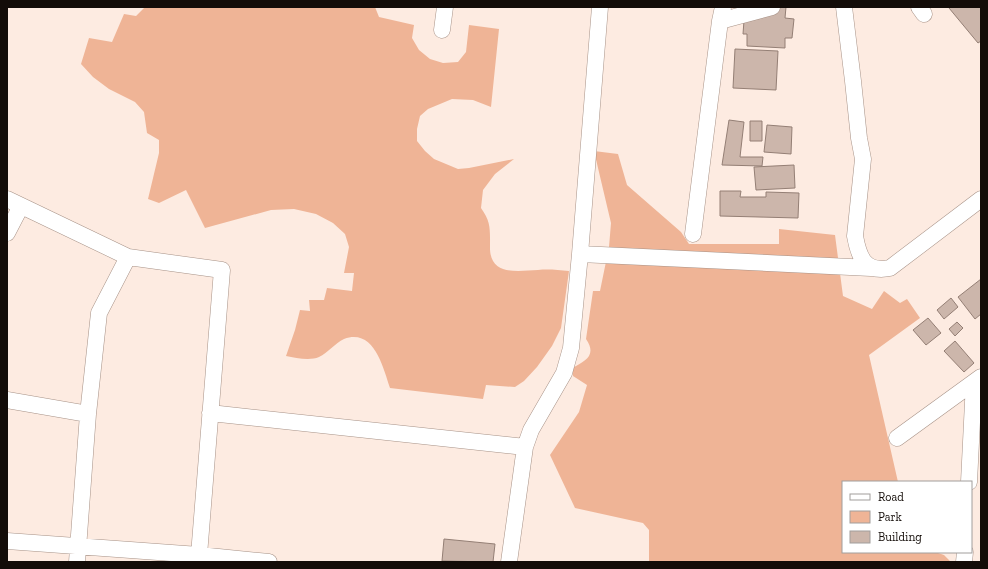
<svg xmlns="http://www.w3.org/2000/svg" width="988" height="569" font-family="'Zilla Slab',serif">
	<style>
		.green { fill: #efb496 }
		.building { fill: #ccb6ab; stroke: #947f75 }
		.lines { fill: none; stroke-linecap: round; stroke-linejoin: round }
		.minor-casing { stroke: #a79287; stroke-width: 17 }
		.minor { stroke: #fff; stroke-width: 16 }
	</style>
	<rect width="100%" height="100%" fill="#fdebe1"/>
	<path class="green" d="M 145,7 L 201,7 L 204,8 L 206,7 L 375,7 L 379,17 L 414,25 L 412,38 L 419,50 L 430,59 L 443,63 L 458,62 L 466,52 L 469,25 L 499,29 L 491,107 L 473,100 L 452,99 L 428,109 L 420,116 L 417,129 L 417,141 L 425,151 L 434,159 L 458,169 L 469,168 L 514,159 L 495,174 L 483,190 L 481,208 C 491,222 490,229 490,246 C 489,276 516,271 538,270 C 548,269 558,270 569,271 L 561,328 L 552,346 L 537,367 L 524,381 L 515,387 L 486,385 L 483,399 L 390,388 C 383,367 374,328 344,339 C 335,343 328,353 319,357 C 310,361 296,358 286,356 L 295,330 L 300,310 L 310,311 L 309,300 L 324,300 L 327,288 L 352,291 L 354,273 L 344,273 L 349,247 L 345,234 L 333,223 L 316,214 L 294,209 L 271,210 L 205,228 L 186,190 L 159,203 L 148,199 L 159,153 L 159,140 L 147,133 L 144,112 L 135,102 L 109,89 L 93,77 L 81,64 L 89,38 L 112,42 L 124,14 L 136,16 Z
		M 594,151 L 618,154 L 627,185 L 681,232 L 689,244 L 779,244 L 779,229 L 835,235 L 843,296 L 872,309 L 884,291 L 900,303 L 907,299 L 920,318 L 869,355 L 898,482 L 843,482 L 843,552 L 935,552 L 944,555 L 951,562 L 649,562 L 649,530 L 643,523 L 575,508 L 550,455 L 579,412 L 587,385 L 573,376 L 572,368 C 586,361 597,355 586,339 L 593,291 L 600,291 L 609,247 L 611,223 Z"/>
	<path class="building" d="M 745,7 L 786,7 L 785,18 L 794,19 L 792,38 L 785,38 L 785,48 L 747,46 L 747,34 L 743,34 Z
		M 950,7 L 981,7 L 981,41 L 978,43 L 949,8 Z
		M 735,49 L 778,51 L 776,90 L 733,88 Z
		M 729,120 L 744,122 L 740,157 L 763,157 L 762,166 L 722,165 Z
		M 750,121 L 762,121 L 762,141 L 750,141 Z
		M 767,125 L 792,127 L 791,154 L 764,152 Z
		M 794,165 L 795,188 L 756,190 L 754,167 Z
		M 720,191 L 741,191 L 740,197 L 766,197 L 766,192 L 799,193 L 798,218 L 720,216 Z
		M 981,279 L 981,314 L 975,319 L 958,297 Z
		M 951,298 L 958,307 L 944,319 L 937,310 Z
		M 928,318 L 941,333 L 926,345 L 913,330 Z
		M 957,322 L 963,328 L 955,336 L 949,329 Z
		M 955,341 L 974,363 L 964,372 L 944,351 Z
		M 444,539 L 495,544 L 493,562 L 442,561 Z"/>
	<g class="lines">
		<defs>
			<path id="minor" d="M 844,7 L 853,81 L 859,138 L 863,159 L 855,236 C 859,258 865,273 890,268 L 981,199
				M 919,7 L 924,14
				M 720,21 L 772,7
				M 442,30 L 445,7
				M 7,199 L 128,257 L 222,270 L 199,555
				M 7,233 L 21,206
				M 693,234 L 720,21 L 723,7
				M 580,254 L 871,268
				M 7,400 L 88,414
				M 210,413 L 525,447
				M 897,438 L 981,377
				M 969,482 L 974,382
				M 7,541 L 199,555 L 269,562
				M 77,562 L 88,414 L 99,313 L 128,257
				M 509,562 L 525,447 L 531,430 L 564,373 L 571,348 L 580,254 L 600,7
				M 964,562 L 965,552"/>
		</defs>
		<use href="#minor" class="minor-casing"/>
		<use href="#minor" class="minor"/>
	</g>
	<rect width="988" height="569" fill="none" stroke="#130c08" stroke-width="16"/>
	<rect x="842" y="481" width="130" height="72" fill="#ffffff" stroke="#a19e9c"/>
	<rect x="850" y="494" width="20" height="6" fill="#ffffff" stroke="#a19e9c"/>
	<text x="878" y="501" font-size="12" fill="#130c08">Road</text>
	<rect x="850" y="511" width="20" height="12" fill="#efb496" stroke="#a19e9c"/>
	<text x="878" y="521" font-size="12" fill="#130c08">Park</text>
	<rect x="850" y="531" width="20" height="12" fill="#ccb6ab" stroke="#a19e9c"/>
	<text x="878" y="541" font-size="12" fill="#130c08">Building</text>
</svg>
